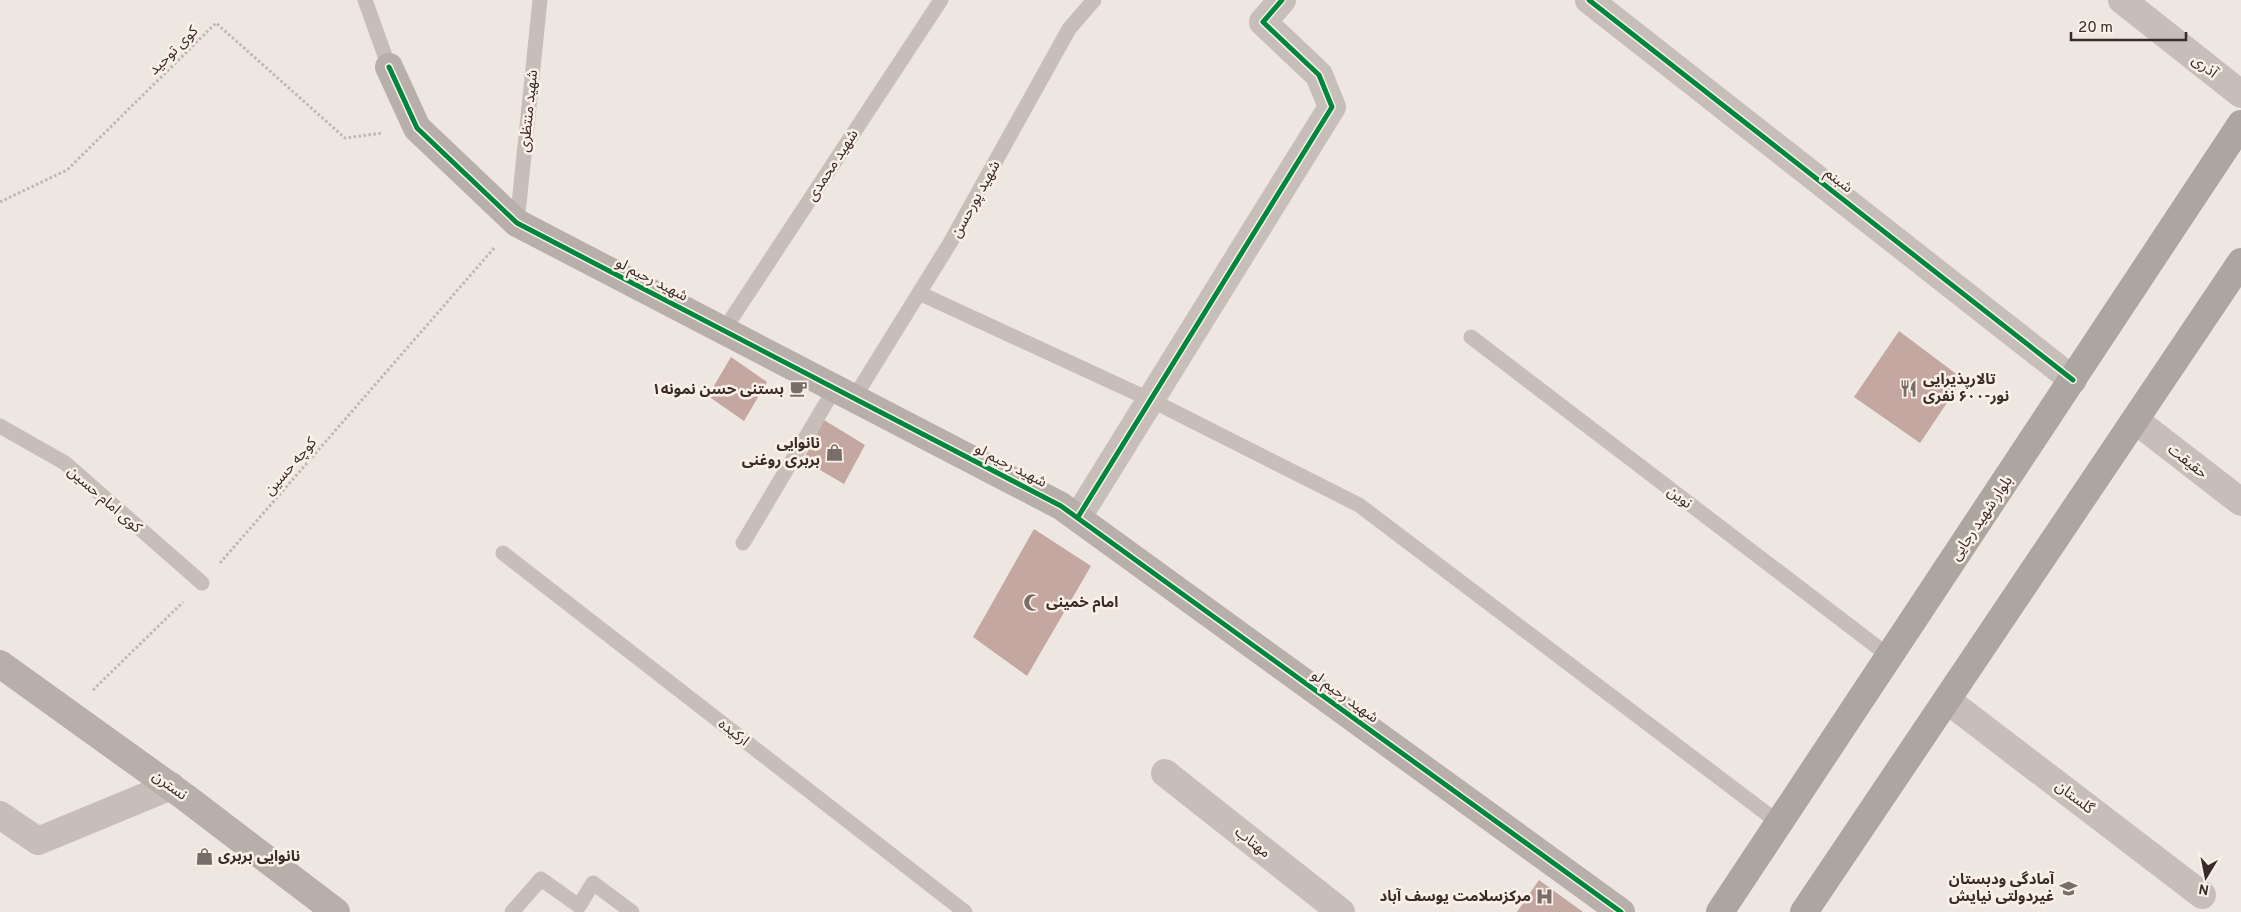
<svg xmlns="http://www.w3.org/2000/svg" width="2241" height="912" font-family="Overpass,'Noto Sans Arabic',sans-serif">
	<style>
		.building { fill: #c4a7a1 }
		.lines { fill: none; stroke-linecap: round; stroke-linejoin: round }
		.path { stroke: #c0b7b2; stroke-width: 3; stroke-dasharray: 2.5 2.5; stroke-linecap: butt }
		.lane { stroke: #c8beb9; stroke-width: 15 }
		.street { stroke: #c8beb9; stroke-width: 28 }
		.secondary { stroke: #b8aeaa; stroke-width: 28 }
		.highway { stroke: #ada5a0; stroke-width: 28 }
		.cycleway-casing { stroke: #fbf0e8; stroke-width: 8 }
		.cycleway { stroke: #00873e; stroke-width: 5 }
		.labels { text-anchor: middle; stroke-width: 5; stroke-linejoin: round; paint-order: stroke }
		.street-label { font-size: 15px; fill: #392b27; stroke: #fbf0e8 }
		.poi-label { font-size: 15px; font-weight: bold; fill: #392b27; stroke: #fbf0e8; text-anchor: end }
	</style>
	<rect width="100%" height="100%" fill="#eee7e1"/>
	<path class="building" d="M 1899,331 L 1963,379 L 1920,443 L 1854,397 Z
		M 731,357 L 767,382 L 744,421 L 708,396 Z
		M 824,420 L 865,445 L 844,484 L 803,460 Z
		M 1034,529 L 1091,566 L 1027,676 L 973,637 Z
		M 1539,880 L 1583,912 L 1517,912 Z"/>
	<g class="lines">
		<path class="path" d="M 0,202 L 67,170 L 216,23 L 345,138 L 383,133
			M 220,563 L 495,247
			M 93,690 L 183,602"/>
		<path class="lane" d="M 365,0 L 389,67
			M 517,223 L 540,0
			M 919,293 L 1151,400 L 1359,505 L 1779,823
			M 724,330 L 941,0
			M 1471,337 L 1889,656
			M 854,398 L 950,243 L 1069,29 L 1094,0
			M 0,426 L 65,463 L 202,583
			M 743,543 L 835,388
			M 503,553 L 965,912
			M 512,912 L 541,879 L 579,906 L 593,883 L 632,912"/>
		<path class="street" d="M 1589,0 L 2073,380
			M 2122,0 L 2241,94
			M 2135,420 L 2241,502
			M 1078,517 L 1332,107 L 1319,75 L 1263,22 L 1282,0
			M 1947,700 L 2202,895
			M 1165,773 L 1341,912
			M 0,815 L 38,841 L 171,786"/>
		<path class="secondary" d="M 389,67 L 417,128 L 517,223 L 1061,506 L 1621,912
			M 0,664 L 185,797 L 336,912"/>
		<path class="highway" d="M 1720,912 L 2241,124
			M 1804,912 L 2241,262"/>
		<defs>
			<path id="cycleway" d="M 1589,0 L 2073,380
				M 389,67 L 417,128 L 517,223 L 1061,506 L 1621,912
				M 1078,517 L 1332,107 L 1319,75 L 1263,22 L 1282,0"/>
		</defs>
		<use href="#cycleway" class="cycleway-casing"/>
		<use href="#cycleway" class="cycleway"/>
	</g>
	<defs>
		<symbol id="restaurant-bare" viewBox="-9 -9 18 18"><path d="M-5-6h1v4h1v-4h1v4h1v-4h1v5L-1.5 .5V6h-2V.5L-5-1ZM5-6V6H3V1.5H1.5Q1.5-4 5-6Z" fill="#786d68" stroke="#fbf0e8" stroke-width="2.5" paint-order="stroke"/></symbol>
		<symbol id="cafe-bare" viewBox="-9 -9 18 18"><path d="M-5.5-4.5H6V0H3Q3 3.5 0 3.5H-2.5Q-5.5 3.5-5.5 0ZM3-3.2v2h1.7v-2ZM-6 4.5H4V6H-6Z" fill="#786d68" stroke="#fbf0e8" stroke-width="2.5" paint-order="stroke"/></symbol>
		<symbol id="shop-bare" viewBox="-9 -9 18 18"><path d="M-5-2.5h2.3a2.7 3.5 0 0 1 5.4 0H5L5.5 6h-11ZM-1.5-2.5h3a1.5 2.3 0 0 0-3 0Z" fill="#786d68" stroke="#fbf0e8" stroke-width="2.5" paint-order="stroke"/></symbol>
		<symbol id="mosque-bare" viewBox="-9 -9 18 18"><path d="M3.5-4.9A6 6 0 1 0 3.5 4.9A5 5 0 1 1 3.5-4.9Z" fill="#786d68" stroke="#fbf0e8" stroke-width="2.5" paint-order="stroke"/></symbol>
		<symbol id="school-bare" viewBox="-9 -9 18 18"><path d="M0-5L7-2L0 1L-7-2ZM-4 1L0 2.5L4 1V4Q0 6-4 4Z" fill="#786d68" stroke="#fbf0e8" stroke-width="2.5" paint-order="stroke"/></symbol>
		<symbol id="hospital-bare" viewBox="-9 -9 18 18"><path d="M-5-5h3v3.5h4V-5h3V5h-3V1.5h-4V5h-3Z" fill="#786d68" stroke="#fbf0e8" stroke-width="2.5" paint-order="stroke"/></symbol>
	</defs>
	<g fill-rule="evenodd">
		<use href="#restaurant-bare" x="1896" y="376" width="25" height="25"/>
		<use href="#cafe-bare" x="786" y="376" width="25" height="25"/>
		<use href="#shop-bare" x="822" y="440" width="25" height="25"/>
		<use href="#mosque-bare" x="1020" y="590" width="25" height="25"/>
		<use href="#shop-bare" x="192" y="844" width="25" height="25"/>
		<use href="#school-bare" x="2056" y="876" width="25" height="25"/>
		<use href="#hospital-bare" x="1532" y="884" width="25" height="25"/>
	</g>
	<g class="labels">
		<g class="street-label">
			<text transform="translate(173 50) rotate(-45)" y="5">کوی توحید</text>
			<text transform="translate(2205 66) rotate(38)" y="5">آذری</text>
			<text transform="translate(528 111) rotate(-84)" y="5">شهید منتظری</text>
			<text transform="translate(832 165) rotate(-57)" y="5">شهید محمدی</text>
			<text transform="translate(1839 180) rotate(38)" y="5">شبنم</text>
			<text transform="translate(975 199) rotate(-61)" y="5">شهید پورحسن</text>
			<text transform="translate(652 279) rotate(27)" y="5">شهید رحیم لو</text>
			<text transform="translate(2188 461) rotate(38)" y="5">حقیقت</text>
			<text transform="translate(1011 465) rotate(27)" y="5">شهید رحیم لو</text>
			<text transform="translate(290 466) rotate(-49)" y="5">کوچه حسین</text>
			<text transform="translate(1680 497) rotate(37)" y="5">نوین</text>
			<text transform="translate(105 499) rotate(41)" y="5">کوی امام حسین</text>
			<text transform="translate(1981 518) rotate(-56)" y="5">بلوار شهید رجایی</text>
			<text transform="translate(1345 696) rotate(36)" y="5">شهید رحیم لو</text>
			<text transform="translate(734 732) rotate(38)" y="5">ارکیده</text>
			<text transform="translate(170 785) rotate(36)" y="5">نسترن</text>
			<text transform="translate(2075 797) rotate(37)" y="5">گلستان</text>
			<text transform="translate(1253 842) rotate(38)" y="5">مهتاب</text>
		</g>
		<g class="poi-label">
			<text x="1923" y="384" text-anchor="start">تالارپذیرایی<tspan x="1923" dy="17">نور-۶۰۰ نفری</tspan></text>
			<text x="784" y="394">بستنی حسن نمونه۱</text>
			<text x="820" y="448">نانوایی<tspan x="820" dy="17">بربری روغنی</tspan></text>
			<text x="1046" y="607" text-anchor="start">امام خمینی</text>
			<text x="218" y="861" text-anchor="start">نانوایی بربری</text>
			<text x="2054" y="884">آمادگی ودبستان<tspan x="2054" dy="17">غیردولتی نیایش</tspan></text>
			<text x="1531" y="901">مرکزسلامت یوسف آباد</text>
		</g>
	</g>
	<g transform="translate(2206 877) rotate(190)" stroke="#fbf0e8" stroke-width="4" paint-order="stroke">
	<path d="M0-4L9 19L0 12L-9 19Z" fill="#392b27"/>
	<text y="-8" font-size="14" font-weight="bold" text-anchor="middle" fill="#392b27">N</text>
	</g>
	<path d="M2071 32v8h115v-8" fill="none" stroke="#392b27" stroke-width="2.5"/>
	<text x="2078" y="32" font-size="15" fill="#392b27" stroke="#fbf0e8" stroke-width="4" paint-order="stroke">20 m</text>
</svg>
